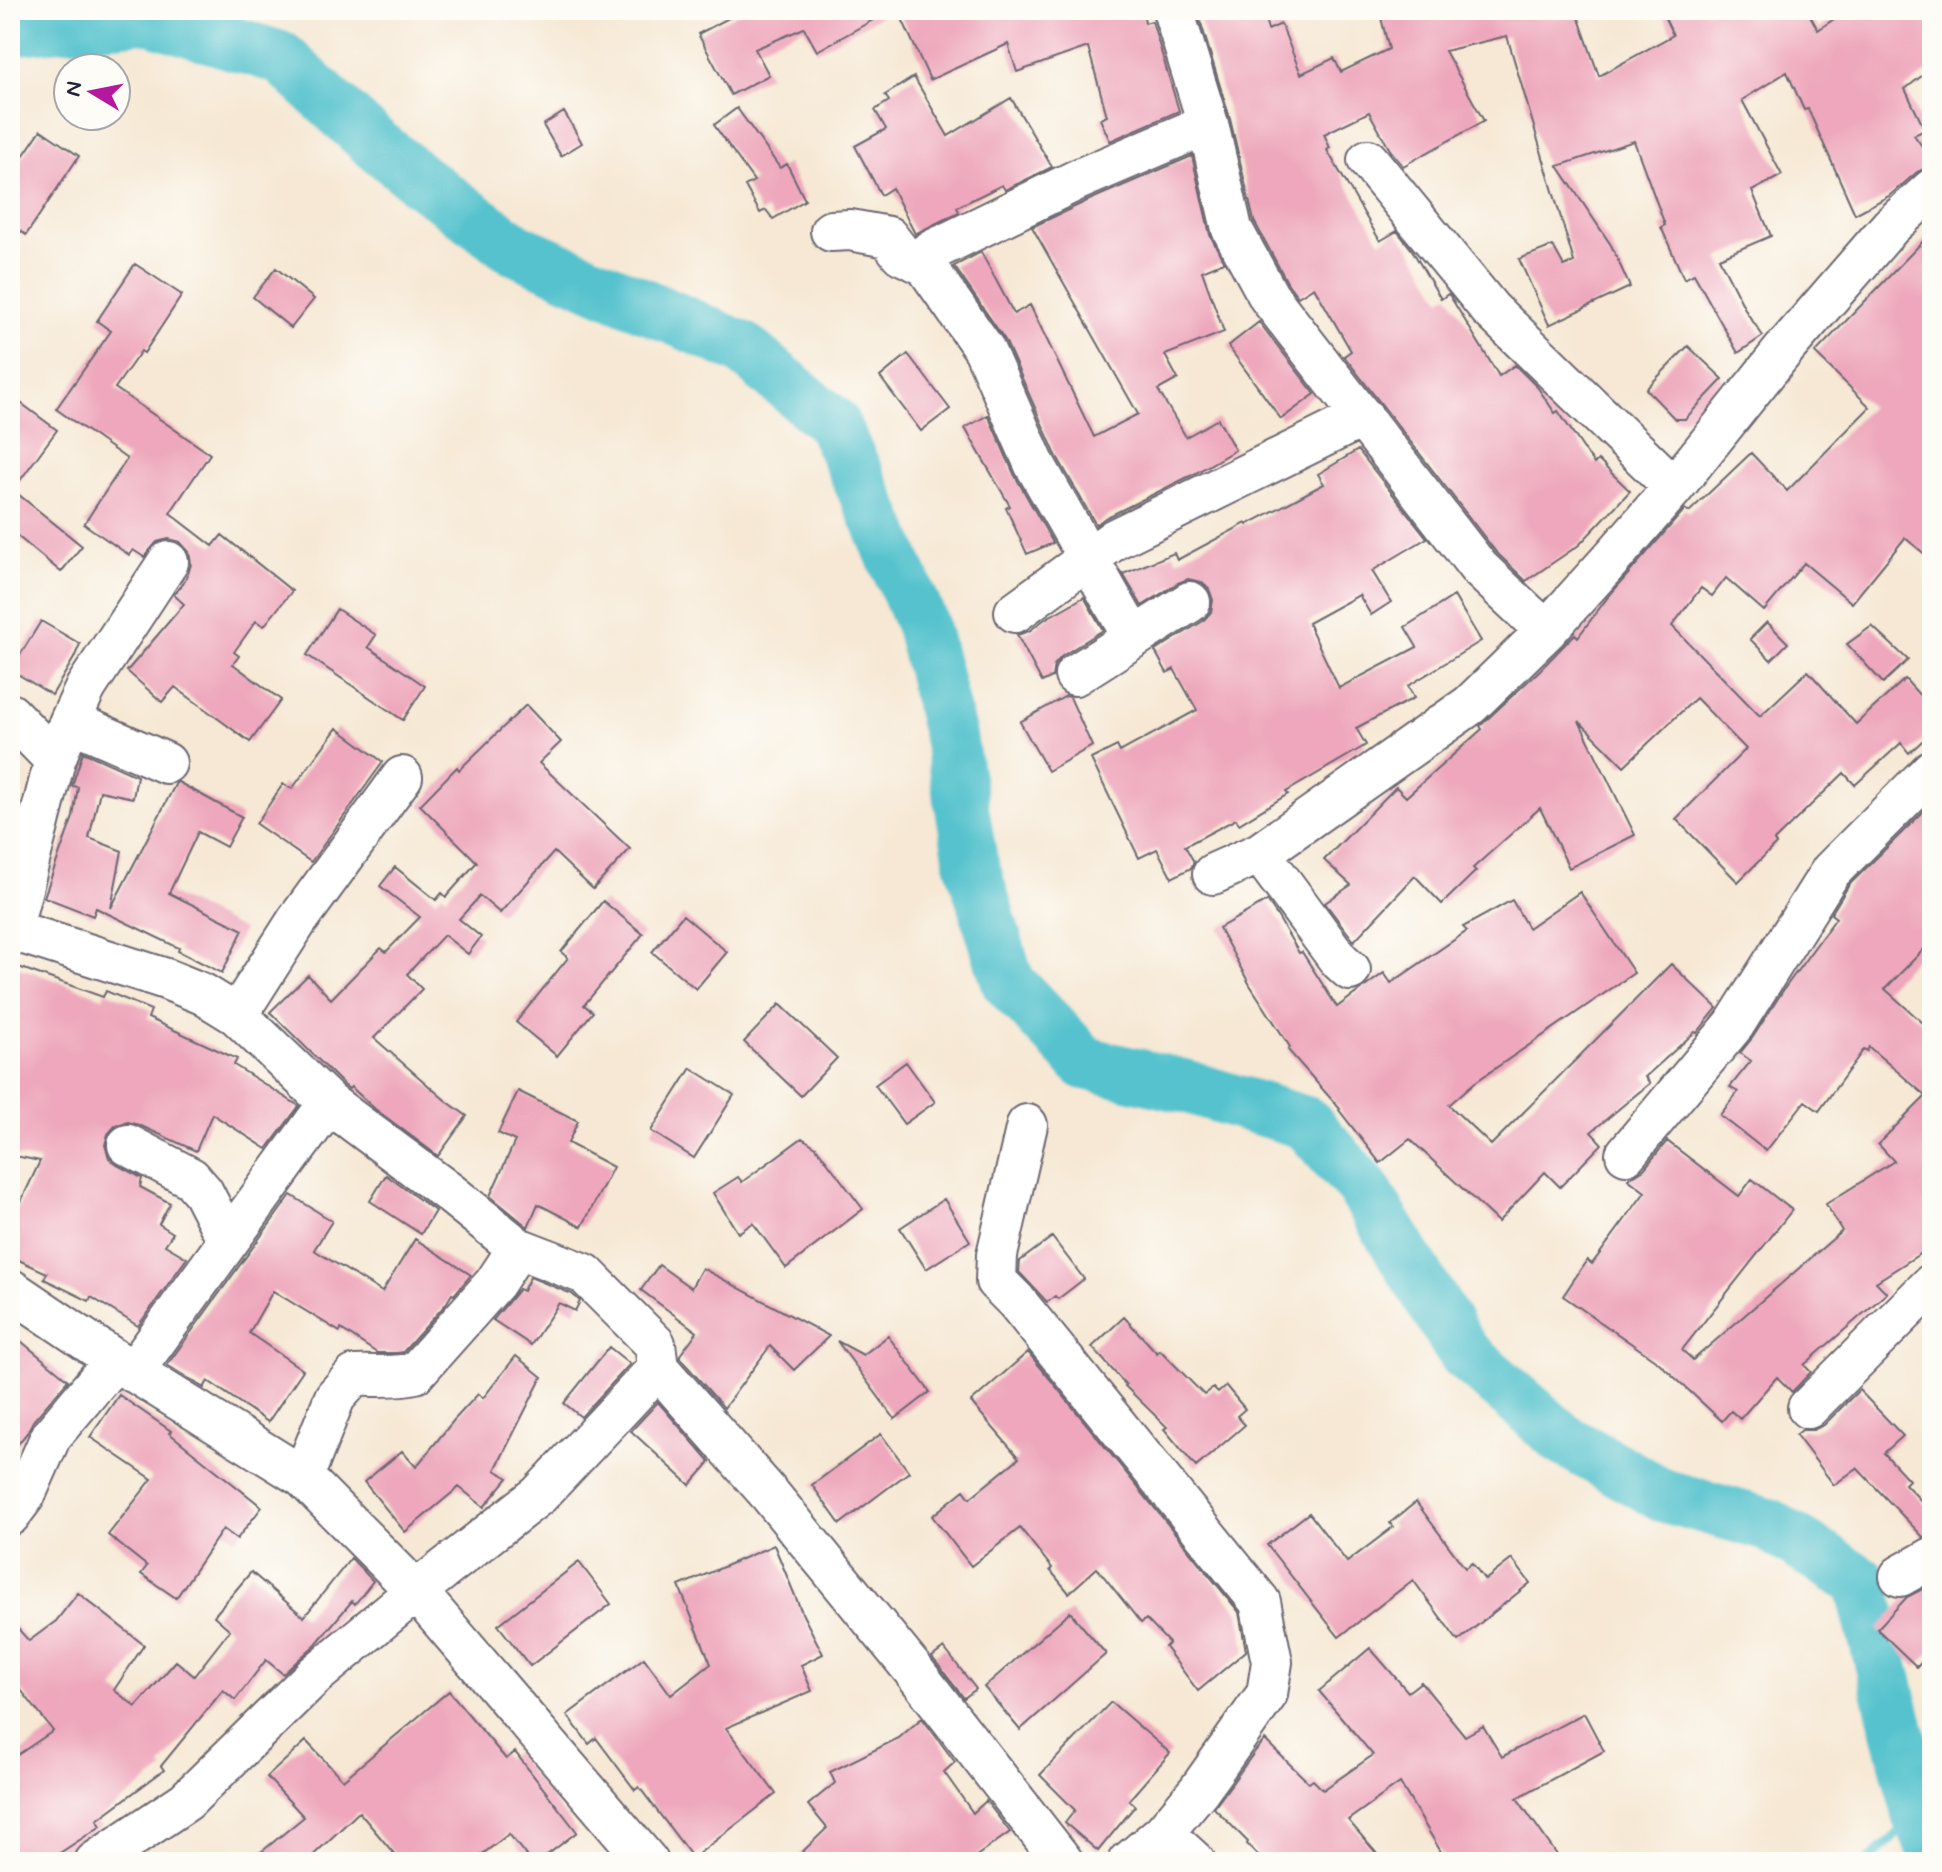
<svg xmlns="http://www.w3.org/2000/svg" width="1942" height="1872" font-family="Mynerve,sans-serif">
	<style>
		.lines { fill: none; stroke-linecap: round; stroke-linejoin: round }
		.stream { stroke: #55c2cd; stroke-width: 9 }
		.river { stroke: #55c2cd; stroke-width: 54 }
		.building { fill: #eea7bc }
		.minor-casing { stroke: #6c6771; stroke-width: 44 }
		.minor { stroke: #fff; stroke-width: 40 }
	</style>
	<rect width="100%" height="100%" fill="#fdfcf7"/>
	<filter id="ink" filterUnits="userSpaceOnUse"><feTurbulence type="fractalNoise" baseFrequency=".0125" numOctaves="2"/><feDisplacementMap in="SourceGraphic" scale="16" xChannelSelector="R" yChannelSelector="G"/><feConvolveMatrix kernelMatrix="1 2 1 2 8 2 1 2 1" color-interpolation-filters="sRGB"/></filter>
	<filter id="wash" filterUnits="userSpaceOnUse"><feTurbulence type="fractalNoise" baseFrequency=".006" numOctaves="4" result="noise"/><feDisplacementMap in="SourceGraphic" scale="32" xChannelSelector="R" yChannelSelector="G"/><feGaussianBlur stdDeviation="1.8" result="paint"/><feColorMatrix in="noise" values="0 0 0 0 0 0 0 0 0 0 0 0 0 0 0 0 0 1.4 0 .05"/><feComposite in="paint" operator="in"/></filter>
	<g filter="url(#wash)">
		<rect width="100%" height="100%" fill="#f6e8d4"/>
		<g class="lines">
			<path class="stream" d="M 1867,1862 L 1919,1814"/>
			<path class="river" d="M 10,29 L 144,16 L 281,58 L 372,141 L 420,180 L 516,249 L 742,348 L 832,422 L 876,516 L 922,625 L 950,737 L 971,861 L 1008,982 L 1085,1063 L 1188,1087 L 1306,1123 L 1363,1188 L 1463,1352 L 1564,1440 L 1665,1496 L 1769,1525 L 1861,1582 L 1919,1814 L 1932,1846"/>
		</g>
		<g id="blocks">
			<path class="building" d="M 744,10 L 891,10 L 817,51 L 804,28 L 755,49 L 769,75 L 731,95 L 698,34 Z
				M 898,10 L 1143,10 L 1145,23 L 1152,21 L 1179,111 L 1110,141 L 1100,119 L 1107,116 L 1088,47 L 1017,72 L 1008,44 L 930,80 Z
				M 1197,10 L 1263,10 L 1268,30 L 1281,24 L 1301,74 L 1334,58 L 1341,72 L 1389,49 L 1379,10 L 1576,10 L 1599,76 L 1673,35 L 1661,10 L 1807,10 L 1818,30 L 1847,10 L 1932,10 L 1932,68 L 1905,89 L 1925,130 L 1914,135 L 1932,160 L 1932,165 L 1917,172 L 1889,196 L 1855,214 L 1808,109 L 1804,110 L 1787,72 L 1742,100 L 1782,175 L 1752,191 L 1771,236 L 1719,258 L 1747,313 L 1763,336 L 1738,353 L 1694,274 L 1684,279 L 1661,227 L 1665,225 L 1634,141 L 1558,166 L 1611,245 L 1630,287 L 1549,325 L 1519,259 L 1553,246 L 1564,266 L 1574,262 L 1507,36 L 1445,51 L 1484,121 L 1403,166 L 1390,150 L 1369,112 L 1324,134 L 1330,148 L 1327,150 L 1380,241 L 1397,231 L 1412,250 L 1441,299 L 1448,294 L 1450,296 L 1499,376 L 1515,365 L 1538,388 L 1555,413 L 1558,411 L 1594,464 L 1598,460 L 1630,491 L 1579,545 L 1526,581 L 1496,552 L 1344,356 L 1351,351 L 1314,287 L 1298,297 L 1288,284 L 1254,221 L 1230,119 Z
				M 914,77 L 948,136 L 1011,98 L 1052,167 L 1005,190 L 1002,185 L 957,207 L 959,212 L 915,234 L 892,188 L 881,195 L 855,146 L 886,129 L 875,110 L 889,101 L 885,95 Z
				M 737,108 L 780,168 L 787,164 L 805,200 L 773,219 L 766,210 L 760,213 L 745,186 L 754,181 L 714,125 Z
				M 564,112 L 582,143 L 561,156 L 543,125 Z
				M 41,130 L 79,156 L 26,235 L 10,223 L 10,175 Z
				M 1192,156 L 1210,235 L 1224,262 L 1202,271 L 1224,332 L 1165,355 L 1178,379 L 1158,390 L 1186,437 L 1218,419 L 1235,450 L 1194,474 L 1105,518 L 1096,525 L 1055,453 L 1005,340 L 954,266 L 981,252 L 1014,314 L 1030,305 L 1094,437 L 1138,414 L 1032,227 L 1087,201 Z
				M 1932,232 L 1932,560 L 1905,538 L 1852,603 L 1804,563 L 1764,611 L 1726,578 L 1712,596 L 1701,588 L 1672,626 L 1760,716 L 1808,671 L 1856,724 L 1905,679 L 1932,709 L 1932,732 L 1909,753 L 1901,743 L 1855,785 L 1844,773 L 1774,841 L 1776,844 L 1738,882 L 1676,819 L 1746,749 L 1696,698 L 1624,766 L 1579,721 L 1635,835 L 1569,868 L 1540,808 L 1473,868 L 1476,871 L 1442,904 L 1415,876 L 1354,941 L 1325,903 L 1351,885 L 1324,860 L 1396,787 L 1406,797 L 1482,729 L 1480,726 L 1541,669 L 1575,634 L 1578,637 L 1608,597 L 1685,509 L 1689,512 L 1751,453 L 1787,491 L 1870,407 L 1815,353 Z
				M 135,264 L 182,295 L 144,353 L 141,351 L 115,388 L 210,454 L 170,513 L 213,546 L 222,535 L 292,591 L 264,626 L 256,621 L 234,652 L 239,656 L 233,664 L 281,700 L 250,742 L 175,687 L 162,702 L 127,671 L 184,604 L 174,595 L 182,585 L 188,574 L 191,564 L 189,552 L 180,542 L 169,539 L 157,542 L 144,557 L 133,550 L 129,555 L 84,524 L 127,459 L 56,409 L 111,331 L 97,321 Z
				M 276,268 L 314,299 L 291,328 L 253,297 Z
				M 1259,322 L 1315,394 L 1281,419 L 1228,346 Z
				M 1688,346 L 1723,379 L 1685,419 L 1675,419 L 1646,389 Z
				M 908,354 L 950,409 L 921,431 L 880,377 Z
				M 10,395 L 57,430 L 13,490 L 82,546 L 61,572 L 10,530 Z
				M 988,415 L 1014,474 L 1053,543 L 1027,554 L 1006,508 L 1010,506 L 965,428 Z
				M 1358,450 L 1427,538 L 1372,571 L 1391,602 L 1371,615 L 1359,595 L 1308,623 L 1339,688 L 1417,647 L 1405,627 L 1454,596 L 1481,641 L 1408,686 L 1414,698 L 1356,728 L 1366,745 L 1286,792 L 1288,794 L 1239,824 L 1236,819 L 1185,846 L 1194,862 L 1191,868 L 1172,878 L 1157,849 L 1139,858 L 1091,759 L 1117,746 L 1120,752 L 1197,710 L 1174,669 L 1167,673 L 1155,651 L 1203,621 L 1211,612 L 1213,600 L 1209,589 L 1201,582 L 1188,579 L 1178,583 L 1142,606 L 1123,574 L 1174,553 L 1177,560 L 1246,523 L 1247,525 L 1324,484 L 1318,474 Z
				M 1084,597 L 1103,630 L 1062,656 L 1054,665 L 1052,677 L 1042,682 L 1017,635 L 1029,631 L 1045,619 Z
				M 337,609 L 376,635 L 368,647 L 425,686 L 403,720 L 307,655 Z
				M 41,621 L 80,644 L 74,658 L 52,695 L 11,670 Z
				M 1767,622 L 1788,643 L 1771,660 L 1750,639 Z
				M 1872,626 L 1908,660 L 1883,683 L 1847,644 Z
				M 1066,696 L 1070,697 L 1092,746 L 1048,771 L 1020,722 Z
				M 526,705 L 561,742 L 539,763 L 630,849 L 593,889 L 554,852 L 500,913 L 480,896 L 459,919 L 481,937 L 468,954 L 444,935 L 407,974 L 422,989 L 374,1038 L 445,1100 L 467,1116 L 438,1156 L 375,1109 L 351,1087 L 349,1089 L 344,1085 L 270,1012 L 308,975 L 331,999 L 381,948 L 386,952 L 420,917 L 380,886 L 395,867 L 436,900 L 442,893 L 446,897 L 477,862 L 420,805 L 457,767 L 459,770 Z
				M 337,728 L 383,762 L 311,862 L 256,824 L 283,784 L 292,789 Z
				M 83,752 L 137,776 L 133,798 L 100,791 L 89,838 L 122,851 L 111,908 L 176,783 L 178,782 L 242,817 L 226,847 L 198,832 L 169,893 L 243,930 L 222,973 L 178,951 L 179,948 L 96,908 L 93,916 L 44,897 L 73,817 L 78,787 L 72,786 Z
				M 1932,803 L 1932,941 L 1885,989 L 1932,1031 L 1932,1246 L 1876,1282 L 1887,1293 L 1804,1365 L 1811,1372 L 1792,1392 L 1777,1377 L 1740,1419 L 1731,1411 L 1722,1421 L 1658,1362 L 1563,1296 L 1587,1260 L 1592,1264 L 1645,1192 L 1628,1179 L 1644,1169 L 1667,1141 L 1739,1196 L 1752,1179 L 1792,1210 L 1682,1350 L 1693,1360 L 1842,1231 L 1826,1204 L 1894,1161 L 1878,1144 L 1926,1096 L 1869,1047 L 1867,1051 L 1864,1049 L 1819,1111 L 1805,1101 L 1766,1151 L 1720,1115 L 1738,1092 L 1730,1087 L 1751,1061 L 1740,1053 L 1753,1037 L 1784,989 L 1836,918 L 1831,914 L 1849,885 Z
				M 1580,892 L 1634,973 L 1474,1083 L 1449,1105 L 1491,1145 L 1671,964 L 1717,1008 L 1697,1033 L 1695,1032 L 1645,1077 L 1650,1083 L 1591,1132 L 1602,1144 L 1560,1187 L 1545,1172 L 1498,1222 L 1410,1139 L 1380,1163 L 1339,1110 L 1340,1109 L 1288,1050 L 1290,1047 L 1250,985 L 1219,928 L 1267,901 L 1278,917 L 1299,953 L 1302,952 L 1337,1007 L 1384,973 L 1391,983 L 1467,931 L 1463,927 L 1512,900 L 1528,928 Z
				M 603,901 L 643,934 L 584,1005 L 593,1012 L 557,1056 L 516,1022 L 568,958 L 561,952 Z
				M 683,915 L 727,952 L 696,989 L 652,952 Z
				M 10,964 L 103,997 L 106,991 L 151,1010 L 148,1018 L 237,1059 L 234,1065 L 299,1106 L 267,1149 L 212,1114 L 196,1151 L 139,1125 L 128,1122 L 116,1125 L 108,1134 L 105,1145 L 109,1158 L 117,1165 L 142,1178 L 140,1187 L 170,1203 L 159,1224 L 173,1233 L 165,1245 L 187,1258 L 138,1326 L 91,1297 L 89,1301 L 44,1279 L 47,1273 L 10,1256 L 10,1225 L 40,1161 L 10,1155 Z
				M 780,1004 L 837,1058 L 801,1096 L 744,1042 Z
				M 906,1062 L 935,1102 L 904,1124 L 875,1085 Z
				M 691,1068 L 734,1095 L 694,1158 L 651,1131 Z
				M 518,1091 L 578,1121 L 568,1143 L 613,1167 L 582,1227 L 538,1204 L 528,1227 L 490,1196 L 515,1141 L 498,1133 Z
				M 802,1138 L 816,1147 L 863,1209 L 786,1268 L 753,1223 L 738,1233 L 713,1193 L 738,1177 L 742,1182 Z
				M 386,1175 L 435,1211 L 421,1234 L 370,1201 Z
				M 291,1195 L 332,1221 L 314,1250 L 382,1292 L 415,1239 L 471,1275 L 454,1295 L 452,1294 L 446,1304 L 403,1352 L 398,1353 L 377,1353 L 341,1329 L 340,1332 L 273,1291 L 249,1333 L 303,1370 L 268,1422 L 208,1381 L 204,1388 L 167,1365 Z
				M 944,1199 L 970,1241 L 926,1269 L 900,1228 Z
				M 1052,1237 L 1084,1279 L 1058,1299 L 1055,1296 L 1047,1302 L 1019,1272 L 1020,1261 Z
				M 659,1265 L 691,1288 L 702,1268 L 829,1336 L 794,1370 L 770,1346 L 724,1408 L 680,1358 L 680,1355 L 697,1332 L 641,1290 Z
				M 530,1277 L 572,1294 L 580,1301 L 575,1311 L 559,1303 L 531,1345 L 493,1320 L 519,1289 L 523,1291 Z
				M 1124,1317 L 1157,1353 L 1160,1350 L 1204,1395 L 1213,1388 L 1218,1393 L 1226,1386 L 1245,1409 L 1237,1416 L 1245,1425 L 1196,1467 L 1164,1429 L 1167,1427 L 1125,1386 L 1126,1385 L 1092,1347 Z
				M 10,1332 L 68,1380 L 33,1421 L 27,1433 L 10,1454 Z
				M 888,1336 L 930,1392 L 895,1419 L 837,1341 L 863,1355 Z
				M 609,1347 L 630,1364 L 581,1417 L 564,1403 Z
				M 1028,1352 L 1239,1612 L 1246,1651 L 1198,1691 L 1165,1647 L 1169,1643 L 1146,1619 L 1141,1623 L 1097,1568 L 1069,1593 L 1050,1570 L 1052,1568 L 1020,1528 L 971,1566 L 932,1516 L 964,1490 L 970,1498 L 1019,1458 L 971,1402 Z
				M 516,1356 L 542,1377 L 495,1470 L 508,1478 L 484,1507 L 459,1487 L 405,1532 L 364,1482 L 402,1451 L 416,1467 L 454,1420 L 478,1394 L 483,1398 Z
				M 1859,1390 L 1903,1436 L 1884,1453 L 1909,1480 L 1905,1484 L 1932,1512 L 1932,1535 L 1923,1537 L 1857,1468 L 1834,1485 L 1796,1435 L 1802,1430 L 1813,1430 L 1824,1425 Z
				M 119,1395 L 171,1431 L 169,1433 L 262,1507 L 237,1539 L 223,1529 L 176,1598 L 141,1574 L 147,1566 L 108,1535 L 152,1479 L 90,1437 Z
				M 658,1402 L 710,1462 L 690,1485 L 631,1431 Z
				M 881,1434 L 909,1472 L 840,1524 L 812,1485 Z
				M 1416,1502 L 1465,1568 L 1472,1563 L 1485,1580 L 1512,1559 L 1530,1583 L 1458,1641 L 1413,1580 L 1339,1637 L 1267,1545 L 1309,1513 L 1347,1562 L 1393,1527 L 1390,1523 Z
				M 774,1545 L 803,1615 L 823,1654 L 801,1665 L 812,1691 L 726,1728 L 776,1794 L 693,1858 L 639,1787 L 635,1790 L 596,1738 L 589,1744 L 567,1715 L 644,1658 L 671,1695 L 711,1664 L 679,1586 Z
				M 351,1558 L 373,1581 L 355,1604 L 352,1601 L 316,1644 L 283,1674 L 266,1660 L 235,1700 L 223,1690 L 161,1766 L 164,1770 L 97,1820 L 101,1826 L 46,1862 L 10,1862 L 10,1760 L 53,1731 L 10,1676 L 10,1620 L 29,1641 L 56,1621 L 78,1593 L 144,1645 L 114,1690 L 136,1707 L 176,1661 L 194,1676 L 230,1630 L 214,1616 L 251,1572 L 304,1617 Z
				M 579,1562 L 611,1604 L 530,1666 L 498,1625 Z
				M 1932,1584 L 1932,1651 L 1917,1667 L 1877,1629 L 1907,1597 Z
				M 1070,1612 L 1106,1654 L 1020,1730 L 984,1687 Z
				M 944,1648 L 976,1689 L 964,1698 L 932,1657 Z
				M 1370,1648 L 1408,1692 L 1421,1682 L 1465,1736 L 1483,1726 L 1502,1757 L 1584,1713 L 1604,1751 L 1517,1798 L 1562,1862 L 1447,1862 L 1400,1783 L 1348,1820 L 1384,1862 L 1265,1862 L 1247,1844 L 1248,1842 L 1214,1808 L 1256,1750 L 1265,1740 L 1309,1783 L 1313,1780 L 1323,1790 L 1373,1755 L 1319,1691 Z
				M 449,1691 L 506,1759 L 515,1752 L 577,1832 L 538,1862 L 531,1862 L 509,1834 L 472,1862 L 401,1862 L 359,1812 L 306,1862 L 249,1862 L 304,1817 L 267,1777 L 306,1741 L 343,1780 Z
				M 1111,1702 L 1170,1753 L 1129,1800 L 1135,1806 L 1098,1851 L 1065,1823 L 1075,1810 L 1040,1775 Z
				M 922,1718 L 955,1762 L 944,1772 L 973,1813 L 986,1801 L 1010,1832 L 968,1862 L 792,1862 L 827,1828 L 808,1805 L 835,1783 L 830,1772 L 899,1738 Z"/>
		</g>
	</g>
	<g filter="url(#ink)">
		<use href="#blocks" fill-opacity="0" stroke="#6c6771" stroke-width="2"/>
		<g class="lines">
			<defs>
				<path id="minor" d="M 1173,10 L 1208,124 L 1232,229 L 1269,297 L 1479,568 L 1546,631
					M 1368,160 L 1490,309 L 1674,487
					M 831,231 L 850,230 L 888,237 L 901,254 L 925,265 L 984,349 L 1034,463 L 1133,637
					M 925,265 L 929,252 L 1077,180 L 1208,124
					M 1015,612 L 1115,539 L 1363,417
					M 1075,675 L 1190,602
					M 10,714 L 55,760
					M 70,721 L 166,763
					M 1260,853 L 1339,960 L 1350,970
					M 1213,874 L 1260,853 L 1470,705 L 1546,631 L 1613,557 L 1674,487 L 1786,347 L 1891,226 L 1932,189
					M 12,930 L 166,979 L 203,994 L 237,1015 L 329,1103 L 451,1194 L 518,1248 L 585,1274 L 655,1344 L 658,1368 L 771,1496 L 914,1671 L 1063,1862
					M 10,935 L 55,760 L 70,721 L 86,687 L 168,562
					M 237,1015 L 297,921 L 402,777
					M 1027,1125 L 997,1255 L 996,1281 L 1016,1301 L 1260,1602 L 1272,1662 L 1267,1694 L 1199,1790 L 1163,1833 L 1129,1862
					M 128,1145 L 191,1178 L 203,1192 L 228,1241
					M 1626,1154 L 1734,1025 L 1831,871 L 1932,770
					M 10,1289 L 115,1360 L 303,1477 L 416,1591 L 648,1862
					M 133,1372 L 329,1103
					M 1808,1408 L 1932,1284
					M 303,1477 L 335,1397 L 354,1376 C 374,1375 395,1378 415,1373 L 495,1283 L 518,1248
					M 10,1515 L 25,1495 L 51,1436 L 115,1360
					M 1900,1576 L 1932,1558
					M 1163,1833 L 1195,1862
					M 95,1862 L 186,1801 L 315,1675 L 416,1591 L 539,1495 L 658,1368"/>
			</defs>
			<use href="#minor" class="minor-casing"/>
			<use href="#minor" class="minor"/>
		</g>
	</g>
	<rect width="1942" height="1872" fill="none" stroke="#fdfcf7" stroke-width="40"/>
	<g transform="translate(92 92) rotate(280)"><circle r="38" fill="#fdfcf7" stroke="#a5a5ac" stroke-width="2"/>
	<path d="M0-6L14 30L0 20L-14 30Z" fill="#b5179e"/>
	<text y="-12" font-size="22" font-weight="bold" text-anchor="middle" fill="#22223b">N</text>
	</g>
</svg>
